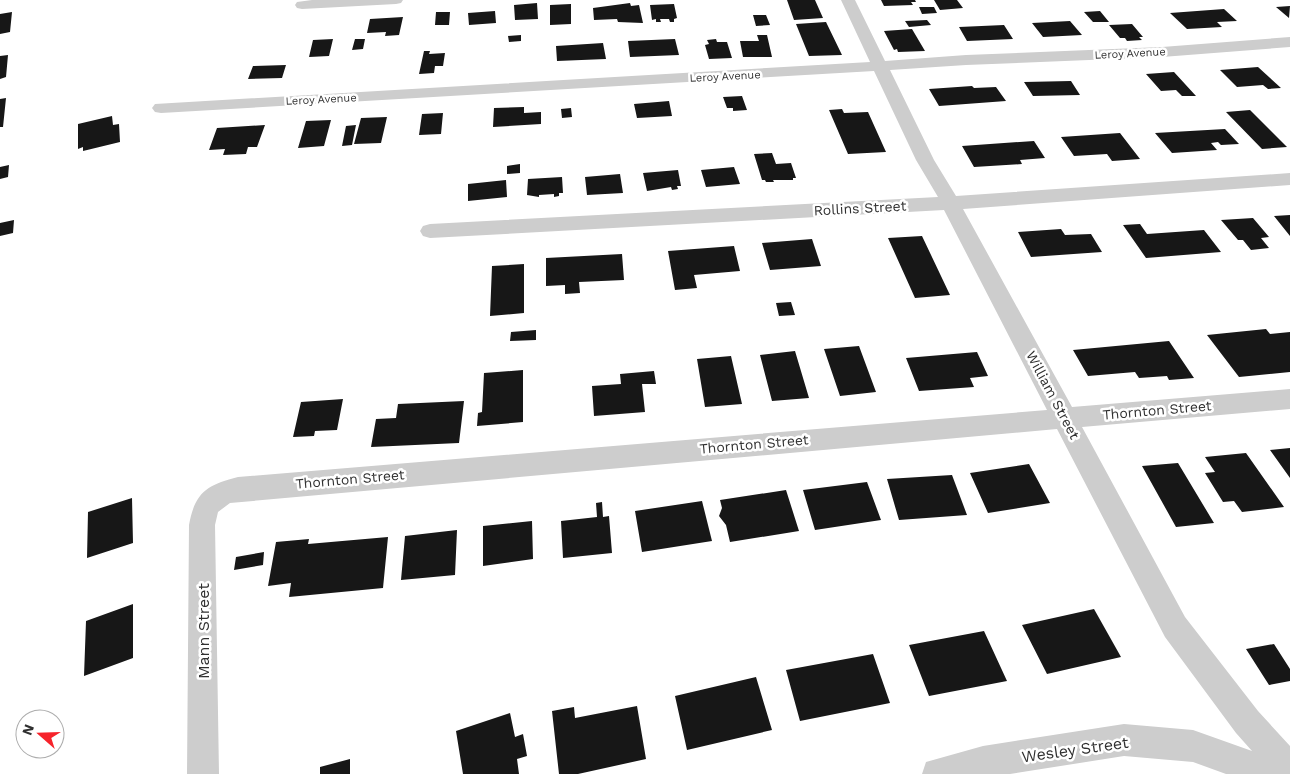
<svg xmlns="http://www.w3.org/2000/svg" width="1290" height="774" font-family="'Work Sans',sans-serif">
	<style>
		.building { fill: #171717 }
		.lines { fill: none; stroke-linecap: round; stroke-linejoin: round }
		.street { fill: #cdcdcd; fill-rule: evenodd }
		.labels { text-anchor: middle; stroke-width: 5; stroke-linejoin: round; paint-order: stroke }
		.far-street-label { font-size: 11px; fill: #303030; stroke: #fff }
		.street-label { font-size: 14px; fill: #303030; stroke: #fff }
		.near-street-label { font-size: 16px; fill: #303030; stroke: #fff }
	</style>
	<rect width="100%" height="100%" fill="#fff"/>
	<path class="building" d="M 787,0 L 815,0 L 823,18 L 794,20 Z
		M 881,0 L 915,0 L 916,2 L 911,2 L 913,5 L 884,6 Z
		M 934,0 L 957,0 L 963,8 L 940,10 Z
		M 537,3 L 538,19 L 515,20 L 514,5 Z
		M 630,3 L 631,6 L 639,5 L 643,23 L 618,22 L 617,19 L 594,20 L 593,8 Z
		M 571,4 L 571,24 L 550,25 L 550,5 Z
		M 674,4 L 677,18 L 674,19 L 674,22 L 670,22 L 669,19 L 660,19 L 661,22 L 656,22 L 656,19 L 652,20 L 650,5 Z
		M 1290,6 L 1289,18 L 1276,7 Z
		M 919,7 L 934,7 L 937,13 L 922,14 Z
		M 1224,9 L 1237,21 L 1217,22 L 1222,27 L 1187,29 L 1170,13 Z
		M 495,11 L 496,23 L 469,25 L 468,13 Z
		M 1100,11 L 1109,22 L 1093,22 L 1084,12 Z
		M 12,12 L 10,32 L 0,34 L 0,14 Z
		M 436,12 L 450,12 L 449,25 L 435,25 Z
		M 753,15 L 766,15 L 770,25 L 756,26 Z
		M 403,17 L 399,35 L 385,36 L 386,32 L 367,33 L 370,19 Z
		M 927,20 L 931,25 L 909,27 L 905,21 Z
		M 1070,21 L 1082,35 L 1043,37 L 1032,23 Z
		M 826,22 L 842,55 L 809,56 L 796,24 Z
		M 1132,24 L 1143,37 L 1139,37 L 1142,40 L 1127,41 L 1125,38 L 1120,38 L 1109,25 Z
		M 1004,25 L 1013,39 L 967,41 L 959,27 Z
		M 912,29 L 925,51 L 898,52 L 897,49 L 894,50 L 884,31 Z
		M 521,35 L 521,41 L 509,42 L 508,36 Z
		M 757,35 L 767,35 L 772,57 L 743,57 L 740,41 L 759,41 Z
		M 333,39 L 329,56 L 309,57 L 313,40 Z
		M 355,39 L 365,39 L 363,49 L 352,50 Z
		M 675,39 L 679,55 L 630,57 L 628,41 Z
		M 716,39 L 717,42 L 727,42 L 732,58 L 709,59 L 705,45 L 709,44 L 707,40 Z
		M 603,43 L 606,59 L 557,61 L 556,46 Z
		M 424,51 L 430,51 L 429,54 L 445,53 L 443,66 L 435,66 L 434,73 L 419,74 Z
		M 8,55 L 6,77 L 0,79 L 0,56 Z
		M 286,65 L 282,78 L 248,79 L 253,66 Z
		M 1258,67 L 1281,88 L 1268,89 L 1263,85 L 1237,87 L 1220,70 Z
		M 1174,72 L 1196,96 L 1182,96 L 1176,90 L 1161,91 L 1146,74 Z
		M 1071,81 L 1080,95 L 1033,96 L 1024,82 Z
		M 972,86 L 974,88 L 996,87 L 1006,101 L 939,106 L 929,89 Z
		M 742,96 L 747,110 L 733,111 L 733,108 L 727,108 L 723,97 Z
		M 6,98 L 3,127 L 0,127 L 0,99 Z
		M 669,101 L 672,116 L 637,118 L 634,104 Z
		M 524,107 L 524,113 L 541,112 L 541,124 L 493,127 L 494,108 Z
		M 571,108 L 572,117 L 562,118 L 561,109 Z
		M 842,109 L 844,113 L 868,112 L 886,152 L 848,154 L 829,110 Z
		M 1250,110 L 1287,147 L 1262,149 L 1226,112 Z
		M 443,113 L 441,134 L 419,135 L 422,114 Z
		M 112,116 L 113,125 L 119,124 L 120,142 L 83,151 L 83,147 L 78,149 L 78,124 Z
		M 387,117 L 381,143 L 354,144 L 361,118 Z
		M 331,120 L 324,146 L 298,148 L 306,121 Z
		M 265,125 L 257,147 L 248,147 L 246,154 L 223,155 L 225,149 L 209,150 L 217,128 Z
		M 356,125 L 352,145 L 342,146 L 346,126 Z
		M 1225,129 L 1239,144 L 1221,145 L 1218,142 L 1211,143 L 1217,150 L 1172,153 L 1155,133 Z
		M 1120,133 L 1140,159 L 1112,161 L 1107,154 L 1074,156 L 1061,137 Z
		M 1034,141 L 1045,158 L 1020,160 L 1022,164 L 974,167 L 962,146 Z
		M 772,153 L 776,164 L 791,163 L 796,178 L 793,178 L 793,180 L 773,180 L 774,182 L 766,182 L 765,180 L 762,180 L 754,154 Z
		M 520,164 L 520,173 L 507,174 L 507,166 Z
		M 9,165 L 8,177 L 0,179 L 0,167 Z
		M 734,167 L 740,184 L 706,187 L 701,170 Z
		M 678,170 L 681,186 L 677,186 L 678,189 L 672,190 L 671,187 L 647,191 L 643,173 Z
		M 620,174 L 623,193 L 587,195 L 585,177 Z
		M 562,177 L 563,193 L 559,193 L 559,196 L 554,197 L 554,194 L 539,195 L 539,197 L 527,195 L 528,179 Z
		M 506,180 L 507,197 L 468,201 L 468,184 Z
		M 1290,215 L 1290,236 L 1274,216 Z
		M 1253,218 L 1269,237 L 1261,238 L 1269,248 L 1251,250 L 1243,240 L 1238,240 L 1221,220 Z
		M 14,220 L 13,233 L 0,236 L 0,223 Z
		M 1140,224 L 1147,234 L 1204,230 L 1221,252 L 1146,258 L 1123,225 Z
		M 1061,229 L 1065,235 L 1091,234 L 1102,252 L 1031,257 L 1018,232 Z
		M 922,236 L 950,295 L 915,298 L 888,238 Z
		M 812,239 L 821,266 L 770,270 L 762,243 Z
		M 734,246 L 740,271 L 694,275 L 697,288 L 675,290 L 668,251 Z
		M 622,254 L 624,280 L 579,282 L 580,293 L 565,294 L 565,285 L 546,286 L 546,258 Z
		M 524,264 L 524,313 L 490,316 L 492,266 Z
		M 791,302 L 795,315 L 779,316 L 776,303 Z
		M 1266,329 L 1270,334 L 1290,332 L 1290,372 L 1239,377 L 1207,335 Z
		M 536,330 L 536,340 L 510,341 L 511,332 Z
		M 1169,341 L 1194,378 L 1169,380 L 1167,376 L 1139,378 L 1135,372 L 1088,376 L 1073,350 Z
		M 859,346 L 876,392 L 840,396 L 824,349 Z
		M 795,351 L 809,398 L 772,401 L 760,355 Z
		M 977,352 L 988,376 L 970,378 L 974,387 L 919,391 L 906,358 Z
		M 731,356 L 742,404 L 705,407 L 697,359 Z
		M 523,370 L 523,422 L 477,426 L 478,413 L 482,412 L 484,373 Z
		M 654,371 L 656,384 L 642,384 L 645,412 L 594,416 L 592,386 L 621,384 L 620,374 Z
		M 343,399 L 337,430 L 315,431 L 314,436 L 293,437 L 301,402 Z
		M 464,401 L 459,443 L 371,447 L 376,419 L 396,418 L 398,404 Z
		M 1290,448 L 1290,478 L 1270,450 Z
		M 1246,453 L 1284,507 L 1242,512 L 1234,501 L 1223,502 L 1205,473 L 1215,472 L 1205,457 Z
		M 1178,463 L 1214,523 L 1176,527 L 1142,466 Z
		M 1029,464 L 1050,503 L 988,513 L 970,473 Z
		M 952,475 L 967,515 L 899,520 L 887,479 Z
		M 867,482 L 881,520 L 815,530 L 803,490 Z
		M 786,490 L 799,531 L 730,542 L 726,525 L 719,516 L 722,508 L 720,500 Z
		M 132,498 L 133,543 L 87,558 L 88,512 Z
		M 702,501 L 712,541 L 642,552 L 635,511 Z
		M 602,502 L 603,517 L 609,516 L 612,553 L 563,558 L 561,521 L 597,517 L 596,503 Z
		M 532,521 L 533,559 L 483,566 L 483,526 Z
		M 457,530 L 455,575 L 401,580 L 405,536 Z
		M 388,537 L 383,588 L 289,597 L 291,583 L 268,586 L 276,542 L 309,539 L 308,544 Z
		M 264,552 L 263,565 L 234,570 L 236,557 Z
		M 133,604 L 133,658 L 84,676 L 86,621 Z
		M 1094,609 L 1121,657 L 1047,674 L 1022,625 Z
		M 984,631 L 1007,681 L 929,696 L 909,645 Z
		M 1274,644 L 1290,669 L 1290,681 L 1269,685 L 1246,649 Z
		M 873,654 L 890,703 L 800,721 L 786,670 Z
		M 756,677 L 772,730 L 687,750 L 675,696 Z
		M 637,706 L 646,759 L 578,774 L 559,774 L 552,711 L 574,707 L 575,718 Z
		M 510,713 L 515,737 L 523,734 L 527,756 L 517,759 L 519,774 L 463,774 L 456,731 Z
		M 350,759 L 350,774 L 320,774 L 320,767 Z"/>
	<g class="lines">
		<path class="street" d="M 312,0 L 403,0 L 401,3 L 396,4 L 302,9 L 297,8 L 295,5 L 297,2 Z
			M 841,0 L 855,0 L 885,61 L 966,55 L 1162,47 L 1290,37 L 1290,47 L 1162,57 L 966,65 L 890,70 L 934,160 L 956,196 L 1290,173 L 1290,185 L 963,209 L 1072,407 L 1290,389 L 1290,409 L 1082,427 L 1185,617 L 1258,711 L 1290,746 L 1290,774 L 1226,774 L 1193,762 L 1124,756 L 1010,774 L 922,774 L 926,762 L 983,746 L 1124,724 L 1193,730 L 1252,751 L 1236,733 L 1165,637 L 1057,429 L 230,503 L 218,512 L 215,525 L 219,774 L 187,774 L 189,525 C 195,492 207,485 238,477 L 1047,410 L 944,210 L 430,238 L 423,236 L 420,231 L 423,226 L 430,224 L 938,197 L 916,160 L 874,71 L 161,113 L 155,112 L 152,108 L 155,104 L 870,62 Z"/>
	</g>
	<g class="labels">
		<g class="far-street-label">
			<text transform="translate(1130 53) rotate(-3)" y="4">Leroy Avenue</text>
			<text transform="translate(725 76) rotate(-3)" y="4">Leroy Avenue</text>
			<text transform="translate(321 99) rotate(-3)" y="4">Leroy Avenue</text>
		</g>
		<g class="street-label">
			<text transform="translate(860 208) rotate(-3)" y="5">Rollins Street</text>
			<text transform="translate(1053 395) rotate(62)" y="5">William Street</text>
			<text transform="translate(1157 410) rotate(-5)" y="5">Thornton Street</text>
			<text transform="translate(754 444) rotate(-5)" y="5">Thornton Street</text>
			<text transform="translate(350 479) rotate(-5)" y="5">Thornton Street</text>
		</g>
		<g class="near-street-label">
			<text transform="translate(203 631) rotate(-90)" y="6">Mann Street</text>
			<text transform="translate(1075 749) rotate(-8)" y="6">Wesley Street</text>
		</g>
	</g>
	<g transform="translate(40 734) rotate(290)"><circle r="24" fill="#ffffff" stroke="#acacac"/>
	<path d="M0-4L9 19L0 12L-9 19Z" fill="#f6232b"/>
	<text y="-8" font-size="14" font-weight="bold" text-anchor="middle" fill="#303030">N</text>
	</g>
</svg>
